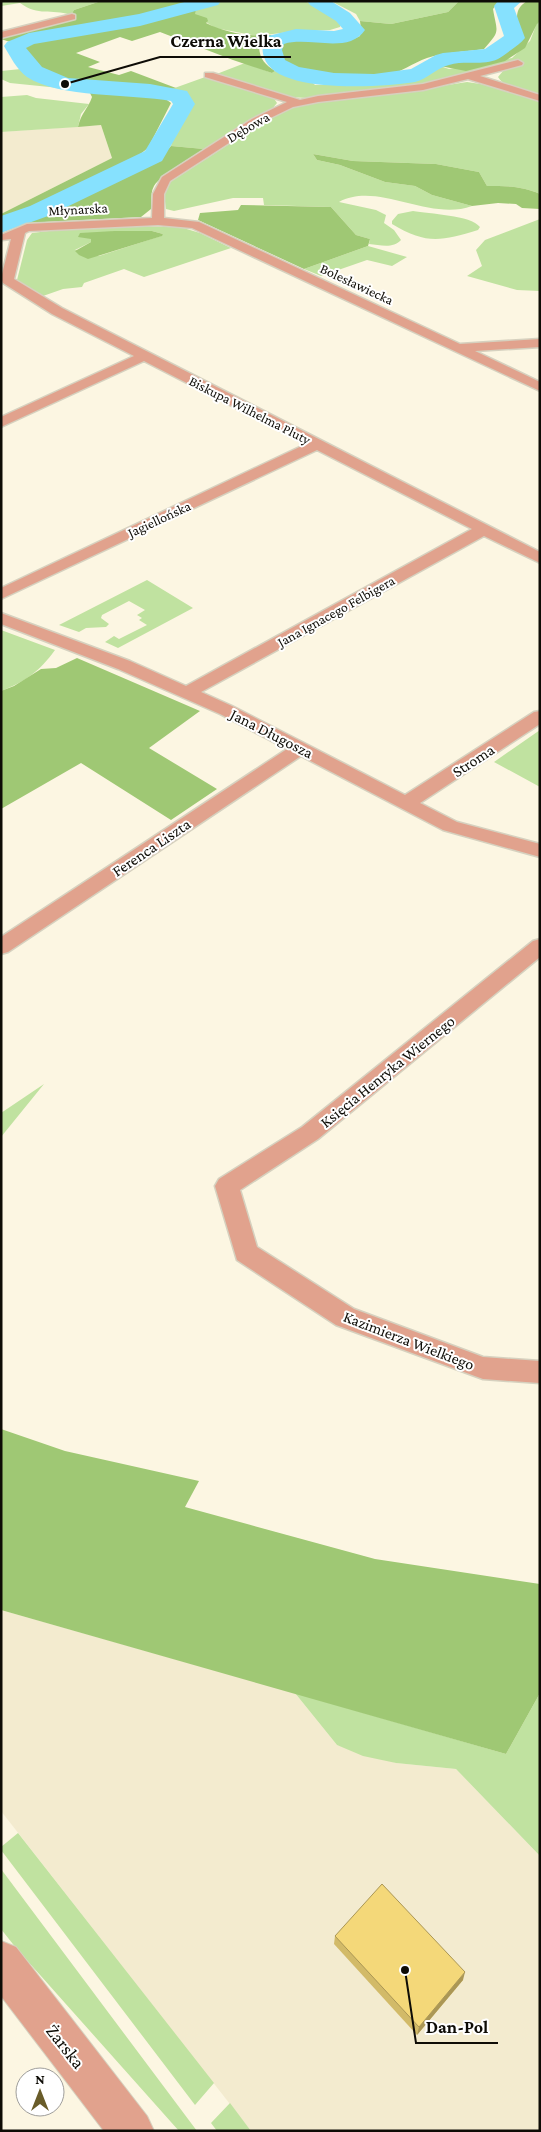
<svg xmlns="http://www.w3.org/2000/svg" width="541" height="2132" font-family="'Crimson Pro',serif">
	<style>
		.built { fill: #f3ebcf }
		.green { fill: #c0e2a0; fill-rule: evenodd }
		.forest { fill: #9fc874 }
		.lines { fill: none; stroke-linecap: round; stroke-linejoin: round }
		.river { fill: #86e1fe; fill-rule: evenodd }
		.minor-casing { stroke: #d6d1bf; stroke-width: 3 }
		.tertiary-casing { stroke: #d6d1bf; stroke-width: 2 }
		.minor { fill: #e1a28d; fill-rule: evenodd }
		.tertiary { fill: #e1a28d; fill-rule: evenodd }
		.wall { fill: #d2ba68 }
		.shaded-wall { fill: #ab9755 }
		.building { fill: #f4d879; stroke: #ab9755 }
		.labels { text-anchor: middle; stroke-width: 4; stroke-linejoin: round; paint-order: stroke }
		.far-street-label { font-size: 14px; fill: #0e0c06; stroke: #fff }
		.street-label { font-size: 16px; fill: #0e0c06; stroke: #fff }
		.near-street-label { font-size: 19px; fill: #0e0c06; stroke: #fff }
		.leader { fill: none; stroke: #0e0c06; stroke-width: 2 }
		.callout-dot { fill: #0e0c06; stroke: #fff; stroke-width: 2 }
		.callout-label { font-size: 18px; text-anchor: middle; font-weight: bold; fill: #0e0c06; stroke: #fff; stroke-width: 4; stroke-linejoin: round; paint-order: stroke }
	</style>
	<rect width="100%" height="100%" fill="#fcf6e2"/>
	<path class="built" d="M 101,125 L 112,158 L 1,214 L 1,132 Z
		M 1,1610 L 295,1693 L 337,1745 L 396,1763 L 456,1769 L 540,1856 L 540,2131 L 251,2131 L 1,1811 Z"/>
	<path class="green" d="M 1,1 L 101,1 L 74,10 L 71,15 C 50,8 39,17 20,3 L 1,6 Z
		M 224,1 L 305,1 L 335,17 L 341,24 L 340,27 L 330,30 L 289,32 L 257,36 L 215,28 L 194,14 L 196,9 Z
		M 331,1 L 459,1 L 448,12 L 391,24 L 360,21 L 356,14 Z
		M 540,21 L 540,95 C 527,91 505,89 498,77 L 503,71 L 520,66 L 521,64 L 515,61 L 407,87 L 308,98 L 287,97 L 214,75 L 245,63 L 272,73 L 275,71 L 311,81 L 315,85 C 326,85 336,84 346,83 C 376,82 417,89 440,66 L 449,69 L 512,58 L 530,41 L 537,23 Z
		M 21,69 C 42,86 66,87 92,90 L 89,91 L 10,83 L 1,79 L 1,71 Z
		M 208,76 L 273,97 L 277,103 L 272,109 L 257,116 L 204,149 L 171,146 L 174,133 L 191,99 L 181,92 L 169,90 Z
		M 467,82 L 487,85 L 540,100 L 540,194 C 523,186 505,186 487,186 L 479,172 L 436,164 L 353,161 L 313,154 L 317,160 L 340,165 L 385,182 L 415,186 L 432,195 L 472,206 C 429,222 378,181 339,202 L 376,210 L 386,215 L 384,223 L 394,230 L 401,240 C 393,249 380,245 369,244 L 370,239 L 356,235 L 331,207 L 264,205 L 263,198 L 233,198 L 174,211 L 166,209 L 164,194 L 167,184 L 271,117 L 298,105 L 316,102 L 391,94 Z
		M 27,95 L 36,98 L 89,104 L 81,114 L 78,127 L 1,132 L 1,97 Z
		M 413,211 C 429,214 471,215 480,227 L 478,230 C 441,241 427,245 392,224 L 392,221 L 398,214 Z
		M 540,219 L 540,291 L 517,290 L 467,276 L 482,266 L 476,250 L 485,240 Z
		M 123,226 L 180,227 L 200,233 L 231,248 L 144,277 L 124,269 L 84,283 L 82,287 L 63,289 L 43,296 L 20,284 L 17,280 L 27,240 L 32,233 L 66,229 ZM 114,231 L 152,231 L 163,234 L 161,236 L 99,256 L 75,250 L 91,242 L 92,239 Z
		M 368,246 L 407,257 L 392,266 L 367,260 L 321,276 L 304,269 Z
		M 147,580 L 193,608 L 118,648 L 105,642 L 114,636 L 119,639 L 147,625 L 139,620 L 142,618 L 137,615 L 145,610 L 129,601 L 102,615 L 101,618 L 109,624 L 106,627 L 86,628 L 79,632 L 59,625 Z
		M 1,630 L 55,650 C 39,672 26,681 1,691 Z
		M 540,730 L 540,787 L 494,762 Z
		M 44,1084 L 1,1137 L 1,1113 Z
		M 295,1693 L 506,1754 L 540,1693 L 540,1856 L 456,1769 L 396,1763 L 363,1756 L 337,1745 Z
		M 18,1833 L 214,2083 L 195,2105 L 1,1850 L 1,1847 Z
		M 1,1869 L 197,2131 L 179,2131 L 16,1948 L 1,1929 Z
		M 230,2103 L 251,2131 L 217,2131 L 211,2123 Z"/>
	<path class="forest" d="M 101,1 L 191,1 L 124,20 L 29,36 L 10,42 L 1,39 L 1,35 L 71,15 L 74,10 Z
		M 459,1 L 499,1 L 493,9 C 497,33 501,30 484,49 C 465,52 445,52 427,58 C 413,63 400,73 385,76 C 364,80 299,78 284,62 C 280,57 281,50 282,44 C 307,29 335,50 360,36 L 361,29 L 360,21 L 391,24 L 448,12 Z
		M 527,1 L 540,1 L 540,21 L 537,24 L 525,48 L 505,61 L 466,71 L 440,66 C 450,57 480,60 494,56 C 503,54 511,48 518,43 C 523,27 508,13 527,1 Z
		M 196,9 L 195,14 L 207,18 L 208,21 L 206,23 C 226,33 251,37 272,35 L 259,47 C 260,60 265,64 275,71 L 272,73 L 233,60 L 160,32 L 132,41 L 120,37 L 76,53 L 100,62 L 88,67 L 119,75 L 131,71 L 176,88 C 163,92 145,85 131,84 C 104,83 73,86 47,74 C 30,66 32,60 23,48 L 24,44 L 31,41 L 122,26 Z
		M 92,90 L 154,95 L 163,97 L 171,103 L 148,148 L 129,163 L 28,209 L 1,217 L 1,214 L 112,158 L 101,125 L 78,127 C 81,113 88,109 92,97 L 89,91 Z
		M 171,146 L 204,149 C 192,157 161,175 154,186 C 150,193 152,201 151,209 L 141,217 L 25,223 L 27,219 L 112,181 L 162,155 Z
		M 313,154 L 353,161 L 436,164 L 479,172 L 487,186 C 506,186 523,186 540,194 L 540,209 L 522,208 L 516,204 L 498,203 L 472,206 L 432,195 L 415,186 L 385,182 L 340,165 L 317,160 Z
		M 241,205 L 331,207 L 356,235 L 370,239 L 368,246 L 304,269 L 198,220 L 200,213 L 238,210 Z
		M 114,231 L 152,231 L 163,234 L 162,236 L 88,259 L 79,255 L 75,251 L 91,242 L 91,239 L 78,237 L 80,233 Z
		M 77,658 L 200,711 L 149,748 L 217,789 L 171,820 L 81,763 L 1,809 L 1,691 L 14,686 L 41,669 L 56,668 Z
		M 1,1429 L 65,1451 L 199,1481 L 185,1507 L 375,1559 L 540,1584 L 540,1693 L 506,1754 L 1,1610 Z"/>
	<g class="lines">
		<path class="river" d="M 188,1 L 221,1 L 218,5 L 140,26 L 34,44 L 26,48 L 42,67 L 68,78 L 150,84 L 187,91 L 195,104 L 162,161 L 48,216 L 1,233 L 1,216 L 30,206 L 145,151 L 173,104 L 171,101 C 132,94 59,98 27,77 C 17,70 10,56 4,46 L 7,42 L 29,33 L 139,14 Z
			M 307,1 L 331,1 L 350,13 L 365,30 C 348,55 309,36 284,44 L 282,50 L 285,60 L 299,67 L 334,73 L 374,74 L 411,69 L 436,55 L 443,53 L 485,49 L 504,36 L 494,6 L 498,1 L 522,1 L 514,8 L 525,38 C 521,43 516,46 511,50 C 507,53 502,57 498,59 C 483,66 464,60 449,65 C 436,68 428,79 415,82 C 383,87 275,95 264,57 C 261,49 263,43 268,36 L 296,29 L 334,31 L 343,29 L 336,21 L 310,5 Z"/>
		<defs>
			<path id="minor" d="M 72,14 L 75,15 L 75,19 L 1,38 L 1,32 Z
				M 518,60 L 523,63 L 522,65 L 480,76 L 540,95 L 540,101 L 468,79 L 423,90 L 318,102 L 293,107 L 260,123 L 170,181 L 164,194 L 164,218 L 199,222 L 460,344 L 540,339 L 540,347 L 475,351 L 540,382 L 540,391 L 192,228 L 158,225 L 29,231 L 25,233 L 14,279 L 62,308 L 540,552 L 540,563 L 484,536 L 201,692 L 232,706 L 405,795 L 534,712 L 540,711 L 540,724 L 420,803 L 457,822 L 540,844 L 540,857 L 443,830 L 301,756 L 8,952 L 1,954 L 1,937 L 287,749 L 220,714 L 118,669 L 1,624 L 1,613 L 130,661 L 186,686 L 472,529 L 317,450 L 1,599 L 1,588 L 306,444 L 144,361 L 1,427 L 1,417 L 134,356 L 52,314 L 3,283 L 1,278 L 11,239 L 2,240 L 1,235 L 27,224 L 152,218 L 153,194 L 162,177 L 252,119 L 287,102 L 205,77 L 205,73 L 213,73 L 300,100 L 318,96 L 423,84 Z
				M 540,939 L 540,957 L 318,1139 L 240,1190 L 257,1247 L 354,1309 L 483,1357 L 540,1361 L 540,1383 L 483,1379 L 336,1325 L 237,1260 L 215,1186 L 219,1179 L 302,1127 L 533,941 Z"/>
			<path id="tertiary" d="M 1,1941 L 16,1947 L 147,2116 L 154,2131 L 104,2131 L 1,1996 Z"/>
		</defs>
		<use href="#minor" class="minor-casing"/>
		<use href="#tertiary" class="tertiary-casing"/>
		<use href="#minor" class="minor"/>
		<use href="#tertiary" class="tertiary"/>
	</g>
	<path class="wall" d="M 335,1936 L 463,1980 L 417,2035 L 334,1944 Z"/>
	<path class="shaded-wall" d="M 465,1972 L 463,1980 L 417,2035 L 419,2027 Z"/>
	<path class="building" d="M 382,1884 L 465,1972 L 419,2027 L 335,1936 Z"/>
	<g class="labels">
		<g class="far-street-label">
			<text transform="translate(248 127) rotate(-30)" y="5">Dębowa</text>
			<text transform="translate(78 209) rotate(-3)" y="5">Młynarska</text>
			<text transform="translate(357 284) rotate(25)" y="5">Bolesławiecka</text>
			<text transform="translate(250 410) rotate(27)" y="5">Biskupa Wilhelma Pluty</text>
			<text transform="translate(159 519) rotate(-25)" y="5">Jagiellońska</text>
			<text transform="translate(336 611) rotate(-29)" y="5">Jana Ignacego Felbigera</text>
		</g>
		<g class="street-label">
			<text transform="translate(272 733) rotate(27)" y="6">Jana Długosza</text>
			<text transform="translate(473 760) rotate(-33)" y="6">Stroma</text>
			<text transform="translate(151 847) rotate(-34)" y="6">Ferenca Liszta</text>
			<text transform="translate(387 1071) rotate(-39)" y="6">Księcia Henryka Wiernego</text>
			<text transform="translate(409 1340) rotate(21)" y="6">Kazimierza Wielkiego</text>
		</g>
		<g class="near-street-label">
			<text transform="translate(66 2046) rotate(52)" y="7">Żarska</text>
		</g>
	</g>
	<path class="leader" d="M65 84L160 57H291M405 1970L416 2043H498"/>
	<g class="callout-dot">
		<circle cx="65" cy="84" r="5"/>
		<circle cx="405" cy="1970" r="5"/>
	</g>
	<g class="callout-label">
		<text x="226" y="47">Czerna Wielka</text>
		<text x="457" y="2033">Dan-Pol</text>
	</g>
	<rect width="541" height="2132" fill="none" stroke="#0e0c06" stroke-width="5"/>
	<g transform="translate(40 2092)"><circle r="24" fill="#ffffff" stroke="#9f9e9b"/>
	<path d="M0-4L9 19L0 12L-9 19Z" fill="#695c29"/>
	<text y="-8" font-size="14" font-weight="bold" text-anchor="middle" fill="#0e0c06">N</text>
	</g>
</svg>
